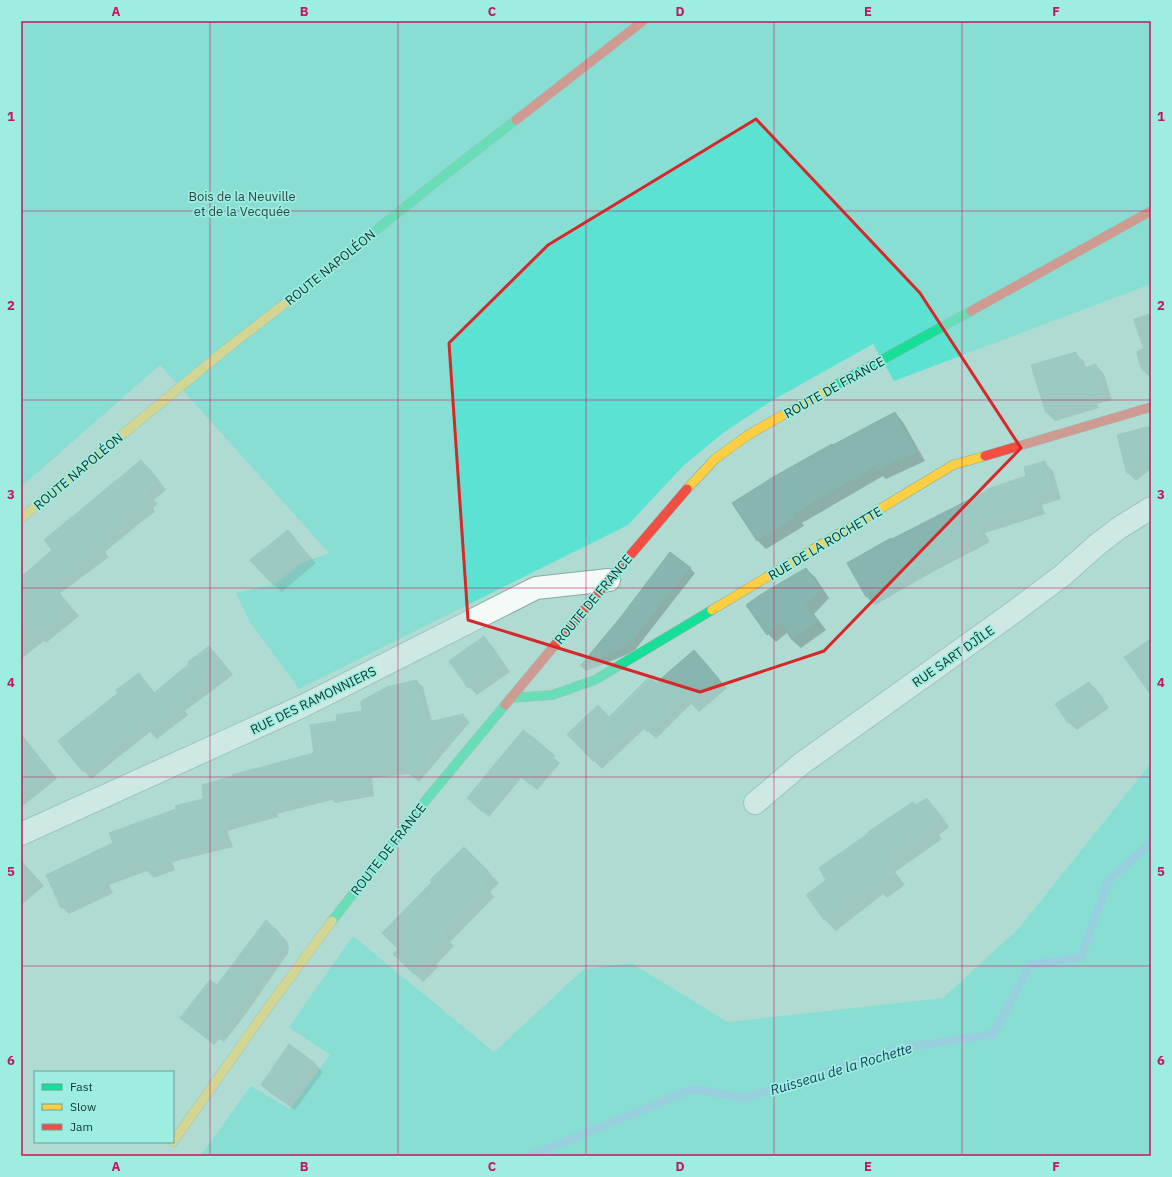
<svg xmlns="http://www.w3.org/2000/svg" width="1172" height="1177" font-family="'IBM Plex Sans',sans-serif">
	<style>
		.green { fill: #5ce2d2 }
		.shadow { fill: #0003 }
		.lines { fill: none; stroke-linecap: round; stroke-linejoin: round }
		.stream { stroke: #7ac2eb; stroke-width: 8 }
		.building { fill: #86b6af; stroke: #8caea9 }
		.street-casing { stroke: #86aaa4; stroke-width: 24 }
		.fast-casing { stroke: #86aaa4; stroke-width: 10 }
		.slow-casing { stroke: #86aaa4; stroke-width: 10 }
		.jam-casing { stroke: #86aaa4; stroke-width: 10 }
		.street { stroke: #f3faf8; stroke-width: 22 }
		.fast { stroke: #16e098; stroke-width: 9 }
		.slow { stroke: #ffcf43; stroke-width: 9 }
		.jam { stroke: #f24e42; stroke-width: 9 }
		.marked { fill: none; stroke: #d62828; stroke-width: 3; stroke-linejoin: round }
		.grid { fill: none; stroke: #c2185b; stroke-width: 1; stroke-opacity: 0.55 }
		.labels { text-anchor: middle; stroke-width: 3.5; stroke-linejoin: round; paint-order: stroke }
		.park-label { font-size: 13px; fill: #2d4b46; stroke: #9dede0 }
		.street-label { font-size: 13px; fill: #12342f; stroke: #9dede0 }
		.water-label { font-size: 14px; font-style: italic; fill: #103e5d; stroke: #9dede0 }
		.neatline { fill: none; stroke: #c2185b; stroke-width: 1.5 }
		.grid-label { font-size: 13px; text-anchor: middle; font-weight: bold; fill: #c2185b }
	</style>
	<rect width="100%" height="100%" fill="#afdbd3"/>
	<path class="green" d="M 21,21 L 1151,21 L 1151,284 L 894,381 L 873,344 L 773,400 L 727,430 L 684,465 L 628,525 L 299,689 L 250,622 L 236,593 L 274,585 L 302,563 L 329,553 L 160,365 L 21,487 Z
		M 1151,763 L 1151,1156 L 200,1156 L 251,1086 L 290,1109 L 330,1055 L 289,1027 L 353,936 L 494,1052 L 584,969 L 631,963 L 728,1022 L 943,998 L 1019,928 Z"/>
	<path class="shadow" d="M 1151,313 L 1151,377 L 1150,377 L 1141,369 L 1136,352 L 1143,348 L 1133,319 Z
		M 1075,353 L 1084,361 L 1086,368 L 1096,365 L 1104,374 L 1112,400 L 1097,404 L 1099,408 L 1055,421 L 1047,413 L 1033,366 Z
		M 895,413 L 903,422 L 925,461 L 886,479 L 883,476 L 802,523 L 804,526 L 766,549 L 758,541 L 833,446 Z
		M 1151,427 L 1151,469 L 1136,481 L 1128,473 L 1118,436 Z
		M 141,461 L 150,469 L 166,490 L 154,500 L 158,504 L 153,508 L 155,512 L 141,522 L 105,552 L 109,557 L 59,594 L 79,616 L 46,643 L 44,641 L 21,659 L 21,578 L 53,550 Z
		M 1044,462 L 1053,471 L 1061,499 L 1042,505 L 1045,514 L 985,533 L 990,542 L 931,573 L 875,605 L 867,597 L 848,564 L 1027,477 Z
		M 288,531 L 316,563 L 282,592 L 273,584 Z
		M 690,568 L 695,573 L 635,650 L 626,655 L 586,671 L 581,666 L 620,618 Z
		M 806,569 L 815,577 L 829,598 L 814,614 L 826,630 L 801,648 L 792,640 L 788,632 L 776,642 L 768,634 Z
		M 483,638 L 492,646 L 510,672 L 477,695 L 469,687 Z
		M 209,647 L 217,655 L 233,675 L 185,711 L 188,715 L 157,739 L 150,732 L 91,779 L 84,771 L 59,741 L 120,693 L 138,674 L 155,693 L 190,665 Z
		M 694,651 L 727,688 L 699,712 L 691,704 L 656,739 L 645,728 L 602,769 L 569,734 L 609,718 L 656,685 Z
		M 416,681 L 423,687 L 432,722 L 463,715 L 470,722 L 419,782 L 410,774 L 372,778 L 374,796 L 335,803 L 332,800 L 277,814 L 278,817 L 227,831 L 233,847 L 172,862 L 175,870 L 154,878 L 147,871 L 109,885 L 113,893 L 69,914 L 62,907 L 204,800 L 315,754 L 338,722 L 363,712 Z
		M 1089,683 L 1098,691 L 1109,708 L 1077,730 L 1068,722 Z
		M 523,732 L 560,763 L 537,790 L 522,777 L 489,817 L 475,804 Z
		M 26,742 L 34,750 L 57,779 L 21,807 L 21,745 Z
		M 926,799 L 937,810 L 949,827 L 939,835 L 942,839 L 895,872 L 905,885 L 887,898 L 883,894 L 836,931 L 825,920 L 808,895 L 916,806 Z
		M 464,848 L 499,883 L 490,892 L 494,897 L 450,942 L 454,946 L 436,965 L 438,967 L 423,982 L 395,954 L 400,949 L 433,882 Z
		M 21,860 L 44,886 L 21,905 Z
		M 279,933 L 287,941 L 289,947 L 288,953 L 248,1011 L 224,1042 L 219,1039 L 214,1045 L 189,1025 L 182,1018 Z
		M 315,1063 L 323,1072 L 295,1110 L 270,1093 L 262,1085 Z"/>
	<g class="lines">
		<path class="stream" d="M 530,1156 L 693,1089 L 746,1098 L 897,1049 L 993,1034 L 1030,965 L 1081,957 L 1108,881 L 1151,843"/>
	</g>
	<path class="building" d="M 1076,352 L 1080,369 L 1096,364 L 1104,392 L 1090,396 L 1091,400 L 1046,413 L 1031,365 Z
		M 895,412 L 917,452 L 877,471 L 875,467 L 795,514 L 797,517 L 757,541 L 732,503 L 775,476 L 832,444 L 833,445 Z
		M 1151,426 L 1151,455 L 1127,474 L 1117,435 Z
		M 141,460 L 159,481 L 147,491 L 150,495 L 145,499 L 148,503 L 132,514 L 97,543 L 102,548 L 52,585 L 71,607 L 37,636 L 21,617 L 21,577 L 52,550 L 44,540 Z
		M 1045,461 L 1053,491 L 1035,497 L 1037,506 L 978,525 L 982,534 L 923,565 L 866,597 L 847,563 L 891,538 L 892,539 L 988,490 L 988,489 L 1026,476 L 1024,467 Z
		M 288,530 L 308,555 L 273,585 L 250,560 Z
		M 670,552 L 691,568 L 672,591 L 630,645 L 621,650 L 580,666 L 620,618 Z
		M 806,568 L 822,590 L 806,606 L 819,622 L 792,640 L 781,623 L 767,635 L 746,605 L 760,595 Z
		M 484,636 L 503,663 L 468,688 L 449,661 Z
		M 1151,639 L 1151,695 L 1124,657 Z
		M 209,646 L 226,667 L 179,703 L 182,707 L 149,732 L 143,724 L 83,772 L 58,741 L 118,693 L 116,690 L 139,673 L 154,693 L 189,664 L 188,662 Z
		M 694,650 L 719,679 L 690,704 L 683,696 L 647,732 L 636,721 L 593,761 L 567,734 L 598,705 L 609,717 L 649,677 L 656,683 Z
		M 417,680 L 428,722 L 464,714 L 412,776 L 402,768 L 366,772 L 368,789 L 327,796 L 327,793 L 271,807 L 272,811 L 221,824 L 227,840 L 166,856 L 169,863 L 147,871 L 143,863 L 103,878 L 107,886 L 61,908 L 46,875 L 113,843 L 109,833 L 176,809 L 175,806 L 203,799 L 202,785 L 233,776 L 232,775 L 314,753 L 310,725 L 337,721 L 336,715 L 362,711 L 361,701 L 387,687 Z
		M 1089,682 L 1102,700 L 1068,723 L 1055,704 Z
		M 523,730 L 528,734 L 529,734 L 555,756 L 530,784 L 515,772 L 482,812 L 467,798 Z
		M 21,734 L 49,771 L 21,792 Z
		M 927,798 L 939,816 L 929,824 L 931,828 L 885,860 L 895,874 L 876,888 L 872,884 L 824,920 L 806,895 L 826,880 L 819,868 L 869,833 L 868,832 L 913,802 L 916,805 Z
		M 464,847 L 491,874 L 483,883 L 487,889 L 467,907 L 443,933 L 447,937 L 428,956 L 431,958 L 415,975 L 393,954 L 398,949 L 382,933 L 432,882 L 430,880 Z
		M 266,920 L 279,932 L 282,938 L 281,945 L 240,1003 L 215,1035 L 211,1032 L 206,1038 L 180,1018 L 210,980 L 217,985 Z
		M 289,1044 L 315,1063 L 286,1103 L 261,1085 Z"/>
	<g class="lines">
		<defs>
			<path id="street" d="M 755,803 L 801,764 L 1011,614 L 1063,575 L 1098,544 L 1119,528 L 1151,508
				M 21,834 L 303,706 L 536,588 L 609,580"/>
			<path id="fast" d="M 288,301 L 446,174 L 516,120
				M 834,386 L 971,311
				M 510,698 L 552,695 L 595,680 L 712,610
				M 332,921 L 426,800 L 505,705"/>
			<path id="slow" d="M 687,489 L 715,459 L 748,435 L 834,386
				M 21,518 L 225,350 L 288,301
				M 712,610 L 953,465 L 985,456
				M 173,1142 L 269,1006 L 332,921"/>
			<path id="jam" d="M 516,120 L 643,21
				M 971,311 L 1151,211
				M 985,456 L 1151,407
				M 505,705 L 609,580 L 687,489"/>
		</defs>
		<use href="#street" class="street-casing"/>
		<use href="#fast" class="fast-casing"/>
		<use href="#slow" class="slow-casing"/>
		<use href="#jam" class="jam-casing"/>
		<use href="#street" class="street"/>
		<use href="#fast" class="fast"/>
		<use href="#slow" class="slow"/>
		<use href="#jam" class="jam"/>
	</g>
	<path d="M0 0H1172V1177H0ZM 756,119 L 920,293 L 1021,448 L 824,651 L 700,692 L 468,620 L 449,343 L 548,245 Z" fill="#afdbd3" fill-opacity=".55" fill-rule="evenodd"/>
	<path class="marked" d="M 756,119 L 920,293 L 1021,448 L 824,651 L 700,692 L 468,620 L 449,343 L 548,245 Z"/>
	<path class="grid" d="M 210,21 L 210,1156M 398,21 L 398,1156M 586,21 L 586,1156M 774,21 L 774,1156M 962,21 L 962,1156M 21,211 L 1151,211M 21,400 L 1151,400M 21,588 L 1151,588M 21,777 L 1151,777M 21,966 L 1151,966"/>
	<g class="labels">
		<g class="park-label">
			<text x="242" y="201">Bois de la Neuville<tspan x="242" dy="15">et de la Vecquée</tspan></text>
		</g>
		<g class="street-label">
			<text transform="translate(330 267) rotate(-39)" y="5">ROUTE NAPOLÉON</text>
			<text transform="translate(834 387) rotate(-29)" y="5">ROUTE DE FRANCE</text>
			<text transform="translate(78 471) rotate(-40)" y="5">ROUTE NAPOLÉON</text>
			<text transform="translate(825 543) rotate(-31)" y="5">RUE DE LA ROCHETTE</text>
			<text transform="translate(593 599) rotate(-50)" y="5">ROUTE DE FRANCE</text>
			<text transform="translate(953 656) rotate(-35)" y="5">RUE SART DJÎLE</text>
			<text transform="translate(313 700) rotate(-26)" y="5">RUE DES RAMONNIERS</text>
			<text transform="translate(388 849) rotate(-52)" y="5">ROUTE DE FRANCE</text>
		</g>
		<g class="water-label">
			<text transform="translate(841 1069) rotate(-17)" y="5">Ruisseau de la Rochette</text>
		</g>
	</g>
	<rect width="1172" height="1177" fill="none" stroke="#9dede0" stroke-width="44"/>
	<rect x="34" y="1071" width="140" height="72" fill="#9dede0" stroke="#65a399"/>
	<rect x="42" y="1084" width="20" height="6" fill="#16e098" stroke="#65a399"/>
	<text x="70" y="1091" font-size="12" fill="#12342f">Fast</text>
	<rect x="42" y="1104" width="20" height="6" fill="#ffcf43" stroke="#65a399"/>
	<text x="70" y="1111" font-size="12" fill="#12342f">Slow</text>
	<rect x="42" y="1124" width="20" height="6" fill="#f24e42" stroke="#65a399"/>
	<text x="70" y="1131" font-size="12" fill="#12342f">Jam</text>
	<rect x="22" y="22" width="1128" height="1133" class="neatline"/>
	<g class="grid-label">
		<text x="116" y="16">A</text>
		<text x="304" y="16">B</text>
		<text x="492" y="16">C</text>
		<text x="680" y="16">D</text>
		<text x="868" y="16">E</text>
		<text x="1056" y="16">F</text>
		<text x="11" y="121">1</text>
		<text x="1161" y="121">1</text>
		<text x="11" y="310">2</text>
		<text x="1161" y="310">2</text>
		<text x="11" y="499">3</text>
		<text x="1161" y="499">3</text>
		<text x="11" y="687">4</text>
		<text x="1161" y="687">4</text>
		<text x="11" y="876">5</text>
		<text x="1161" y="876">5</text>
		<text x="11" y="1065">6</text>
		<text x="1161" y="1065">6</text>
		<text x="116" y="1171">A</text>
		<text x="304" y="1171">B</text>
		<text x="492" y="1171">C</text>
		<text x="680" y="1171">D</text>
		<text x="868" y="1171">E</text>
		<text x="1056" y="1171">F</text>
	</g>
</svg>
